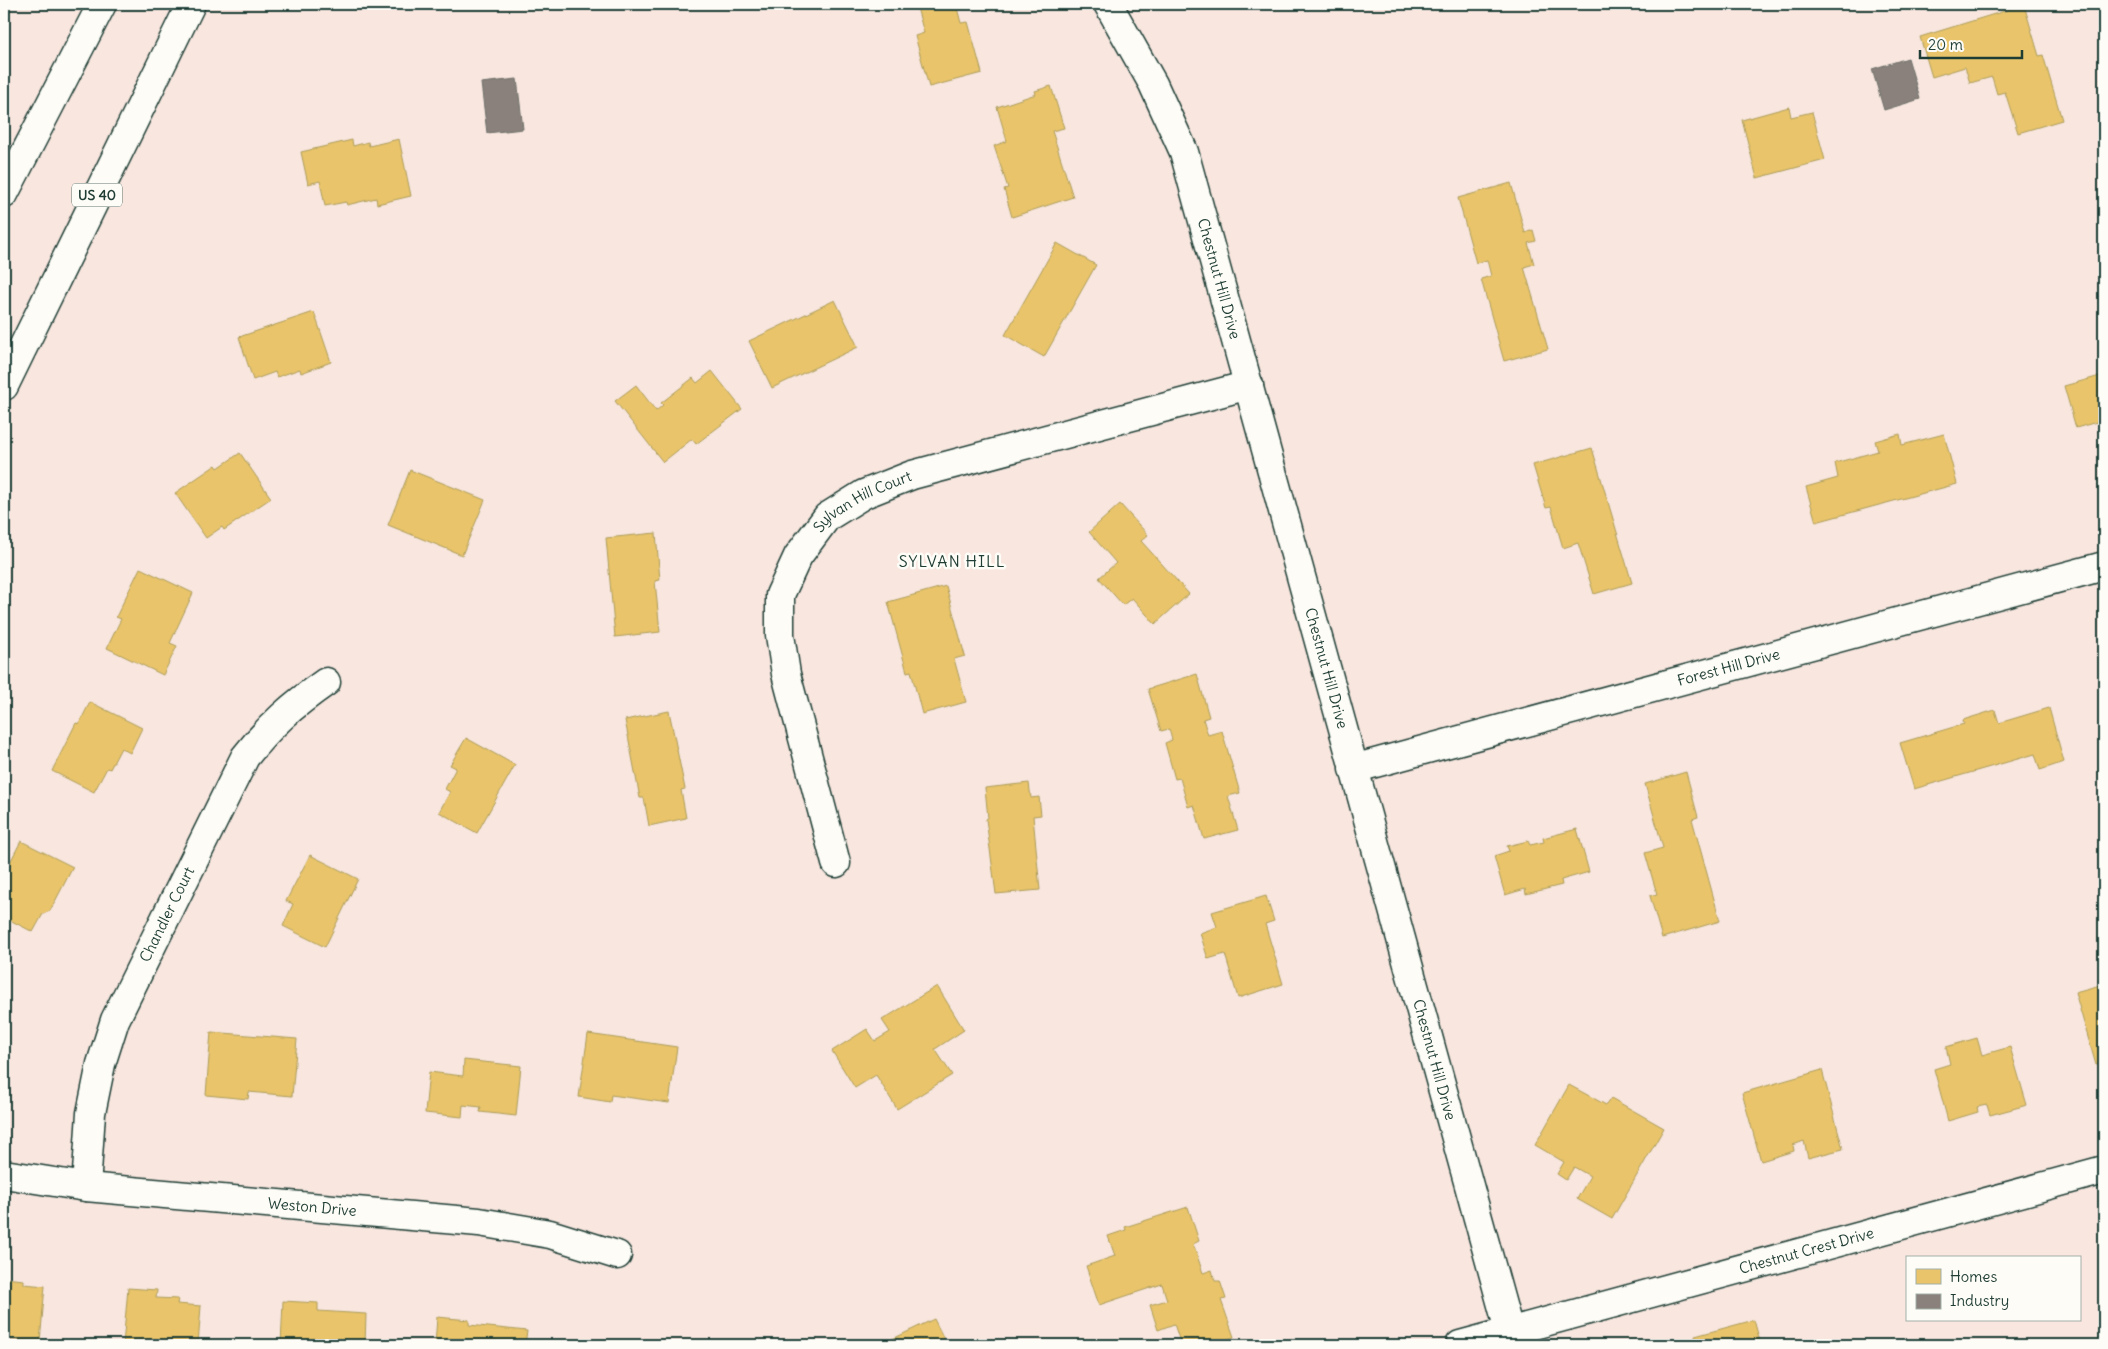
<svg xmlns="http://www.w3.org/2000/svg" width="2108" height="1349" font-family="Delius,sans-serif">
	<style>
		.homes { fill: #e9c46a; stroke: #ac9c5a }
		.industry { fill: #8a817c; stroke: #6a6d66 }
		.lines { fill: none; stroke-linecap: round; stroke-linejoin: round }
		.minor-casing { stroke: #1f3d34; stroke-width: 31 }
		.primary-casing { stroke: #1f3d34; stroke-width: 31 }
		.minor { stroke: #fdfcf7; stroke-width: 28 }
		.primary { stroke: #fdfcf7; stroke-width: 28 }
		.labels { text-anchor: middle; stroke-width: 5; stroke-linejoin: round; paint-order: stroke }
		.shield { fill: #fdfcf7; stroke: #62766e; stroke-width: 1 }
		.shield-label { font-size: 14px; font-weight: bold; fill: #1f3d34 }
		.street-label { font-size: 15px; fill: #1f3d34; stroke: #fdfcf7 }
		.neighbourhood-label { font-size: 16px; letter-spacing: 1px; fill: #1f3d34; stroke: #fdfcf7 }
	</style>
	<rect width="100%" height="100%" fill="#f8e6df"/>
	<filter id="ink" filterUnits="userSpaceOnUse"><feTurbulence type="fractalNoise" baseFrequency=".02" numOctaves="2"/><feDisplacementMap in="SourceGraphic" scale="10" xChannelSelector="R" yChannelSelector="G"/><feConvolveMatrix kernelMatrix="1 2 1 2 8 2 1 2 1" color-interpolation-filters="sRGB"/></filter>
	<g filter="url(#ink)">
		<path class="homes" d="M 916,4 L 956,4 L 961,23 L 968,22 L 982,73 L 929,87 L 915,36 L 924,33 Z
			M 2024,5 L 2039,56 L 2043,55 L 2062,120 L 2018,133 L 2005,92 L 1997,94 L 1992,77 L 1970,83 L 1965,67 L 1932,77 L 1920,37 Z
			M 1051,86 L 1064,128 L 1052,131 L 1073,197 L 1012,217 L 1004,189 L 1008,188 L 994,146 L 1007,141 L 997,107 L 1036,94 L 1035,91 Z
			M 1789,107 L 1791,117 L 1812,112 L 1825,160 L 1757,178 L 1742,120 Z
			M 399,139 L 411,196 L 377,204 L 376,198 L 347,205 L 346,202 L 325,206 L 320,181 L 308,184 L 301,152 L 352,140 L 353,146 L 368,142 L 369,146 Z
			M 1511,183 L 1525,233 L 1533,230 L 1536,241 L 1528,243 L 1534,264 L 1524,267 L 1548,349 L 1504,361 L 1481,279 L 1491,276 L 1487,260 L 1476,263 L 1458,198 Z
			M 1057,243 L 1096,265 L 1044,357 L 1005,335 Z
			M 835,300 L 858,347 L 772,388 L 749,341 Z
			M 314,312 L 331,362 L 301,373 L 300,369 L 277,377 L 275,372 L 253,380 L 239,337 Z
			M 712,371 L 742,409 L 696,444 L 692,439 L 663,462 L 615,401 L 636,385 L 656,411 L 663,405 L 661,403 L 693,378 L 697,383 Z
			M 2104,375 L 2104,420 L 2076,428 L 2064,386 Z
			M 1900,434 L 1902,445 L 1944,434 L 1957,484 L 1816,522 L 1806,487 L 1838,478 L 1835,463 L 1878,451 L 1875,441 Z
			M 1592,448 L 1632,583 L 1594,594 L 1578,543 L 1563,548 L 1551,507 L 1546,508 L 1533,465 Z
			M 240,453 L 271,498 L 224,530 L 222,527 L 206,538 L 175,493 L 216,465 L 218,468 Z
			M 410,470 L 485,500 L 462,555 L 388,525 Z
			M 1120,504 L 1148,535 L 1141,541 L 1189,594 L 1155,624 L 1132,598 L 1123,605 L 1099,578 L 1116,563 L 1089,532 Z
			M 656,533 L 660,580 L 655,581 L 660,632 L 615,637 L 606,538 Z
			M 140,568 L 193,593 L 170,643 L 177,646 L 163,675 L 107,648 L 121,619 L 116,617 Z
			M 946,586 L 965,656 L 954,659 L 966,702 L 922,714 L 911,671 L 907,672 L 888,602 Z
			M 1197,674 L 1209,717 L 1203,719 L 1208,735 L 1222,731 L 1240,793 L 1228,796 L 1238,830 L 1204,839 L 1194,805 L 1188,807 L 1180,778 L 1175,779 L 1165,743 L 1172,740 L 1169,729 L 1161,731 L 1148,689 Z
			M 90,702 L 142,728 L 130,753 L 121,748 L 110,769 L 107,768 L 94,792 L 52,771 L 76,723 L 79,724 Z
			M 2049,708 L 2064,762 L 2040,770 L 2035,754 L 1914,789 L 1900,743 L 1964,724 L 1963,720 L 1995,710 L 1999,723 Z
			M 669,711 L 685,789 L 681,790 L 686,818 L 649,826 L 644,798 L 640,798 L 625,720 Z
			M 466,738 L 515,765 L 477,833 L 439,812 L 450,792 L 445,789 L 456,768 L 450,765 Z
			M 1686,772 L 1698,817 L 1692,819 L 1720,921 L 1662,938 L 1650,896 L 1657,894 L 1645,853 L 1663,848 L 1645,784 Z
			M 1029,783 L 1031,798 L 1039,797 L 1041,815 L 1033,816 L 1040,890 L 996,894 L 986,819 L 988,818 L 985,788 Z
			M 1577,829 L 1589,872 L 1561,880 L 1562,885 L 1526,894 L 1525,889 L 1505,895 L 1494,856 L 1509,851 L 1507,846 L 1528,841 L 1530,845 L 1544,842 L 1543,838 Z
			M 21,841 L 73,867 L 50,911 L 43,914 L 33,932 L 4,917 L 4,874 Z
			M 310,855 L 358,879 L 325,947 L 283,926 L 293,904 L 286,901 Z
			M 1266,896 L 1274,921 L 1265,924 L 1283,984 L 1238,998 L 1225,954 L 1208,959 L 1200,933 L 1217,927 L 1212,912 Z
			M 2104,984 L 2104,1063 L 2096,1065 L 2075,992 Z
			M 937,986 L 964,1030 L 935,1049 L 952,1075 L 897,1109 L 876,1075 L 855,1088 L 832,1051 L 867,1029 L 875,1041 L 890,1032 L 882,1020 Z
			M 211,1032 L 297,1039 L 292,1096 L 249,1092 L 248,1099 L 206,1095 Z
			M 588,1034 L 677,1047 L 669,1103 L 611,1095 L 610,1102 L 579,1097 Z
			M 1977,1038 L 1982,1055 L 2010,1047 L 2027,1105 L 1990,1115 L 1987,1105 L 1977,1107 L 1978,1112 L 1948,1121 L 1934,1069 L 1950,1064 L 1946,1047 Z
			M 464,1060 L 521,1066 L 516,1116 L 480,1112 L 481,1107 L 463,1105 L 462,1117 L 425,1113 L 429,1072 L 463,1076 Z
			M 1822,1070 L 1843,1149 L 1808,1158 L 1804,1141 L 1793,1145 L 1794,1151 L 1761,1161 L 1742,1093 Z
			M 1569,1085 L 1606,1105 L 1611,1098 L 1664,1128 L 1612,1219 L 1577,1199 L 1590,1176 L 1574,1167 L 1566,1180 L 1557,1174 L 1564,1162 L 1535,1145 Z
			M 1188,1207 L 1199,1241 L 1193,1244 L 1203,1273 L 1212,1270 L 1215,1281 L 1220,1281 L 1226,1299 L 1221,1300 L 1234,1337 L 1209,1345 L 1181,1345 L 1174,1324 L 1158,1330 L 1150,1305 L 1167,1300 L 1162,1284 L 1099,1305 L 1086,1266 L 1115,1256 L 1108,1236 L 1126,1230 L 1125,1227 Z
			M 4,1278 L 24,1280 L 24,1284 L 45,1286 L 40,1342 L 4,1339 Z
			M 128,1288 L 157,1290 L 156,1298 L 178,1299 L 177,1304 L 201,1306 L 198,1345 L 123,1345 Z
			M 283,1301 L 318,1303 L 318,1311 L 366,1314 L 365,1345 L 281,1345 Z
			M 437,1317 L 469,1320 L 469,1325 L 527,1331 L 525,1345 L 435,1345 Z
			M 934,1319 L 947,1345 L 880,1345 Z
			M 1754,1320 L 1761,1345 L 1697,1345 L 1695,1336 Z"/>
		<path class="industry" d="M 1908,58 L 1920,99 L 1884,110 L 1872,69 Z
			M 517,79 L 523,129 L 487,133 L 481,83 Z"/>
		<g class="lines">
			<defs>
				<g id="minor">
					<path id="s1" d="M 1108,4 L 1153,84 L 1184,152 L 1513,1345"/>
					<path id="s2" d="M 1353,769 L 2104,566"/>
					<path id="s3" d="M 836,863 L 786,674 L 780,635 L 780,595 L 798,556 L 827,517 L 864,494 L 912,475 L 1249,385"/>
					<path id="s4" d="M 4,1174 L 86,1187 L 479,1222 L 550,1234 L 617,1255"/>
					<path id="s5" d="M 86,1187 L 91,1113 L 101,1064 L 115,1020 L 245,757 C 270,725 293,705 326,682"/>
					<path id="s6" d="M 1460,1345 L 2104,1170"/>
				</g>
				<path id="primary" d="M 4,194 L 102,4
					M 4,386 L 191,4"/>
			</defs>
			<use href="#minor" class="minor-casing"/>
			<use href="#primary" class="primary-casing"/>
			<use href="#minor" class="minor"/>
			<use href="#primary" class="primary"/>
		</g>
	</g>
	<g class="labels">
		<rect class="shield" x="72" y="183.5" width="50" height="23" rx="4"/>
		<g class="shield-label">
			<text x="97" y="200">US 40</text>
		</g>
		<g class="street-label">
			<text dy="5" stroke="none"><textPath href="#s1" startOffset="298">Chestnut Hill Drive</textPath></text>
			<text dy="5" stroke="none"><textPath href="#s3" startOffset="405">Sylvan Hill Court</textPath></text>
			<text dy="5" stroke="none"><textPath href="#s2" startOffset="389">Forest Hill Drive</textPath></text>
			<text dy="5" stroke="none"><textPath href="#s1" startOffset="702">Chestnut Hill Drive</textPath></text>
			<text dy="5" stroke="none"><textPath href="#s5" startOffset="288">Chandler Court</textPath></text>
			<text dy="5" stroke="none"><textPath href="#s1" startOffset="1108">Chestnut Hill Drive</textPath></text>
			<text dy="5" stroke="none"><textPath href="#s4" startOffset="310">Weston Drive</textPath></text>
			<text dy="5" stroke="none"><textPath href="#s6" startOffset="359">Chestnut Crest Drive</textPath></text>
		</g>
		<g class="neighbourhood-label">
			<text x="952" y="567">SYLVAN HILL</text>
		</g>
	</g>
	<rect width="2108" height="1349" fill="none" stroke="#fdfcf7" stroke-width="20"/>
	<rect x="10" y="10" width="2088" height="1329" fill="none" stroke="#1f3d34" stroke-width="2" filter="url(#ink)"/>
	<rect x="1906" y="1256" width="175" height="65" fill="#fdfcf7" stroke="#a4b0a9"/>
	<rect x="1916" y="1269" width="25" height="15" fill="#e9c46a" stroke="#a4b0a9"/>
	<text x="1950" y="1282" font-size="15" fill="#1f3d34">Homes</text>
	<rect x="1916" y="1294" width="25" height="15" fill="#8a817c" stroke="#a4b0a9"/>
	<text x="1950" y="1306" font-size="15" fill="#1f3d34">Industry</text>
	<path d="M1920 50v8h102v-8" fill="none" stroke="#1f3d34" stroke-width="2.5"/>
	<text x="1928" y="50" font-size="15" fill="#1f3d34" stroke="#fdfcf7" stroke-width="4" paint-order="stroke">20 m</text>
</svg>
